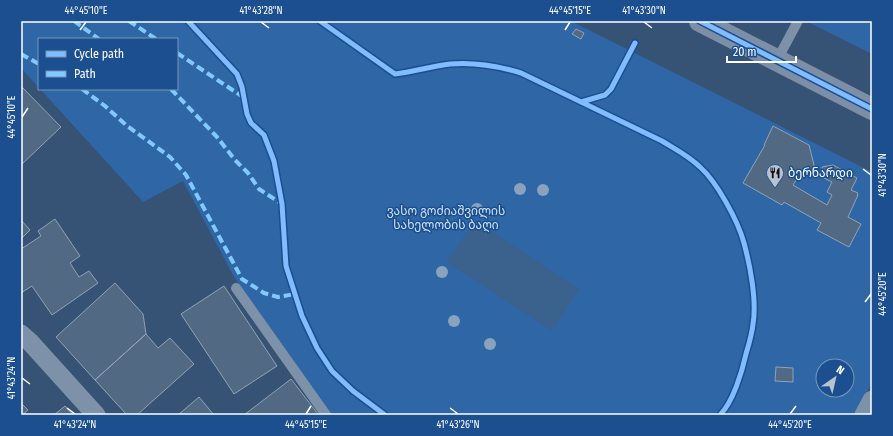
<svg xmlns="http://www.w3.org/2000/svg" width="893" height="436" font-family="'Fira Sans Condensed','Noto Sans Georgian',sans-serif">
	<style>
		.green { fill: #2f66a5; fill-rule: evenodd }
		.water { fill: #3b618d }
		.building { fill: #526984; stroke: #92a2b6 }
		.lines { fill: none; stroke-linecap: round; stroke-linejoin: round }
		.lane { stroke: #7d92a8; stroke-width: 10 }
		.street { stroke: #7d92a8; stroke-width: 19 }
		.primary { stroke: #7d8ea7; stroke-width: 22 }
		.quiet { stroke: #80caff; stroke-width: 4; stroke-dasharray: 8 4; stroke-linecap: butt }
		.cycleway-casing { stroke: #1b4f8f; stroke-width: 8 }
		.cycleway { stroke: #80bcff; stroke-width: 5 }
		.tree { fill: #8aa2be }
		.ticks { fill: none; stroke: #fff; stroke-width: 1.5 }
		.labels { text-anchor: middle; stroke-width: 3; stroke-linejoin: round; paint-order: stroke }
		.poi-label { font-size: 12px; fill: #fff; stroke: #1b4f8f; text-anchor: start }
		.park-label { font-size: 12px; fill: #cfe3fa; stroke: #1b4f8f }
		.neatline { fill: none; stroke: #fff; stroke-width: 1.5 }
		.ticks-label { font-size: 10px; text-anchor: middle; fill: #fff }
	</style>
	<rect width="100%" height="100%" fill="#365274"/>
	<path class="green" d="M 21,21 L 571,21 L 872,172 L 872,382 L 856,415 L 331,415 L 234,277 L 183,181 L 143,202 L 40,89 L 177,89 L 177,39 L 39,39 L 39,88 L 21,68 ZM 823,366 L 847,366 L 847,390 L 823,390 Z
		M 808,21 L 872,21 L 872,54 L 808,22 Z"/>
	<path class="water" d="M 475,220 L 579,289 L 552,331 L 447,262 Z"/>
	<path class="building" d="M 576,29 L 584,33 L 581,39 L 572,34 Z
		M 21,86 L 61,127 L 21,165 Z
		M 773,126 L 809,145 L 815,169 L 806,172 L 800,181 L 797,179 L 793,185 L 827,205 L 832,195 L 827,192 L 832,182 L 824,178 L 822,167 L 833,165 L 857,178 L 851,190 L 858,193 L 857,195 L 858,195 L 848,217 L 861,224 L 849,247 L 817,230 L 821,223 L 784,202 L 782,205 L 743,183 L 765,145 L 764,145 Z
		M 55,219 L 80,256 L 70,263 L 79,277 L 89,271 L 98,283 L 52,315 L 32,286 L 21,293 L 21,249 L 41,236 L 38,231 Z
		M 21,220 L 30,230 L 21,239 Z
		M 115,283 L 143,314 L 146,334 L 95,380 L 56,337 Z
		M 224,286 L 277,366 L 234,394 L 181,314 Z
		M 146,334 L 158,348 L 170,338 L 194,364 L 137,415 L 127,415 L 95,380 Z
		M 776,367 L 793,368 L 793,382 L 775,381 Z
		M 291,379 L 318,414 L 316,415 L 244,415 Z
		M 199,397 L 214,415 L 178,415 Z
		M 21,403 L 28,410 L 22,415 L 21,415 Z
		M 65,406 L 73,415 L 54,415 Z"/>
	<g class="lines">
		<path class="lane" d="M 777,60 L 798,21
			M 236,288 L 326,415"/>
		<path class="street" d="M 21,334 L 30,342 L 96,415
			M 864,415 L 872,400"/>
		<path class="primary" d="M 700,21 L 872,109"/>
		<path class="quiet" d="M 74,21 L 99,39
			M 129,21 L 156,39
			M 177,53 L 243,97
			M 21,54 L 39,64
			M 82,89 L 105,106 L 126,125 L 170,157 L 186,175 L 242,279 L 264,293 L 278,297 L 295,294
			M 171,89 L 217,137 L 235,160 L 248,173 L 259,189 L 282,204"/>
		<defs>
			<path id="cycleway" d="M 188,21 L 237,74 L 242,87 L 247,114 L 251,123 L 264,135 L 274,161 L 282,204 L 286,266 L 302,316 L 317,348 L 332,371 L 353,391 L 385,415
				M 320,21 L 395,74 C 413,72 432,66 450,64 C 474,62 498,66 521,73 L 662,141 C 675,149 689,156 700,167 C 717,182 738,221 744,243 C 750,265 757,301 753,324 C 752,334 749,344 746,354 C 742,372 733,402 720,415
				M 700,21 L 872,109
				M 581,102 L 605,95 L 611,89 L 635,43"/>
		</defs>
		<use href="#cycleway" class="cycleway-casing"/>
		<use href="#cycleway" class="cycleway"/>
	</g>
	<g class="tree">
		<circle cx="520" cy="189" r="6"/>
		<circle cx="543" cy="190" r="6"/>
		<circle cx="477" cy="209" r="6"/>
		<circle cx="442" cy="272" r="6"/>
		<circle cx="454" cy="321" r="6"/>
		<circle cx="490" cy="344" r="6"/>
	</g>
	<path class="ticks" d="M 261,22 L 269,28M 644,22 L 652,28M 80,30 L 86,22M 565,30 L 570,22M 22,117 L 28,108M 863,169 L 871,175M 865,302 L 871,294M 22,378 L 30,384M 67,408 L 75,414M 450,408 L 458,414M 306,414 L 311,406M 790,414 L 796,406"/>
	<defs>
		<symbol id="restaurant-pin" viewBox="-11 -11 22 30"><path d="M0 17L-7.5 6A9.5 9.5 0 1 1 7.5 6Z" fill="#b9c2ce" stroke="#1b4f8f"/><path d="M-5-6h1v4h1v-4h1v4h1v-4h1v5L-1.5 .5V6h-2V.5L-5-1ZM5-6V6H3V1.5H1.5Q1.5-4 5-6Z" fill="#111"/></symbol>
	</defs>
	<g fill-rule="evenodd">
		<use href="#restaurant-pin" x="765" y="163" width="20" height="27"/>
	</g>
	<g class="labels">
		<g class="poi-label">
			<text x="788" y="177">ბერნარდი</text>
		</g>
		<g class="park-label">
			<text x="446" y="215">ვასო გოძიაშვილის<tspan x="446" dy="14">სახელობის ბაღი</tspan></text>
		</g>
	</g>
	<rect width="893" height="436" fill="none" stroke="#1b4f8f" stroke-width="44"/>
	<rect x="38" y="38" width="140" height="52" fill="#1b4f8f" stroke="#7695bc"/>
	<rect x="46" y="51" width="20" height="6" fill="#80bcff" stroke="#7695bc"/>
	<text x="74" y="58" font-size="12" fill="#ffffff">Cycle path</text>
	<rect x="46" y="71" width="20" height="6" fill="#80caff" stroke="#7695bc"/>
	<text x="74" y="78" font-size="12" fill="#ffffff">Path</text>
	<g transform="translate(835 378) rotate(34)"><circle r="19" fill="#1b4f8f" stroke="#7695bc"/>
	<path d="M0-3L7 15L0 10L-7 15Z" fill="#b9c2ce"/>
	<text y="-6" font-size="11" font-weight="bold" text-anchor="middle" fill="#ffffff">N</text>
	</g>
	<path d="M727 56v6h69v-6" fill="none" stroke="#ffffff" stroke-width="2"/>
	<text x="733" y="56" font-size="12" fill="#ffffff" stroke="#1b4f8f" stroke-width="3" paint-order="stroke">20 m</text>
	<rect x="22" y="22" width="849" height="392" class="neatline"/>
	<g class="ticks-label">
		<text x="86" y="14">44°45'10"E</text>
		<text x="261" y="14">41°43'28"N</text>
		<text x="570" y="14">44°45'15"E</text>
		<text x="644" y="14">41°43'30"N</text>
		<text transform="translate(11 117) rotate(-90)" y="4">44°45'10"E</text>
		<text transform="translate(882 175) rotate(-90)" y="4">41°43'30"N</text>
		<text transform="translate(882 294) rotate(-90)" y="4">44°45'20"E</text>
		<text transform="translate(11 378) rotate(-90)" y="4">41°43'24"N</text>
		<text x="75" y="428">41°43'24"N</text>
		<text x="306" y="428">44°45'15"E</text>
		<text x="458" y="428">41°43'26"N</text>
		<text x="790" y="428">44°45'20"E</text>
	</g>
</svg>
